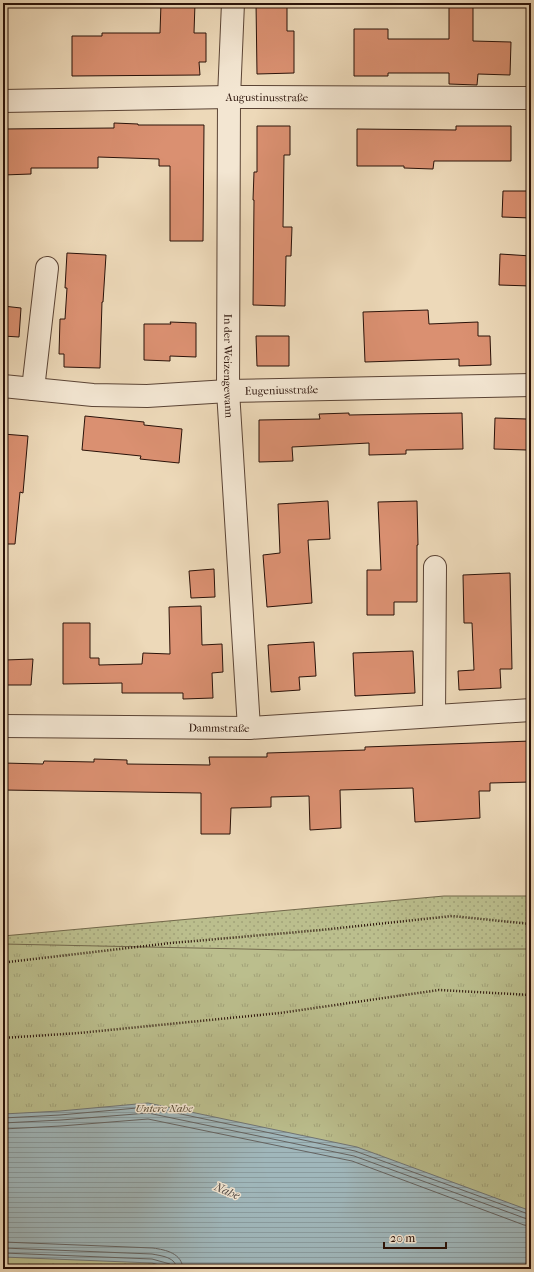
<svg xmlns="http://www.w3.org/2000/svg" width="534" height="1272" font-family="'IM FELL French Canon',serif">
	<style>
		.grass { fill: url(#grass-dots); stroke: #72684b }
		.park { fill: url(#park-tufts); stroke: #72684b }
		.water { fill: url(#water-rules); stroke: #717574 }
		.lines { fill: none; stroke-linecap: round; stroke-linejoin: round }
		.shore { stroke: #656462; stroke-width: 1 }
		.building { fill: #da9071; stroke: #2a1209 }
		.minor-casing { stroke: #5b4435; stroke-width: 24 }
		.path { stroke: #2a1209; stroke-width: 2.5; stroke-dasharray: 1 2; stroke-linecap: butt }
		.minor { stroke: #f3e6d2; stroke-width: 22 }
		.labels { text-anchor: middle; stroke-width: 3; stroke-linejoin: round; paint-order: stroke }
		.street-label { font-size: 11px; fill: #2a1209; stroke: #f3e6d2 }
		.park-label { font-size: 11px; font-style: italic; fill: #5d4e37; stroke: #f3e6d2 }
		.water-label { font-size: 12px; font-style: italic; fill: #534c47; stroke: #f3e6d2 }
	</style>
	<defs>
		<pattern id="grass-dots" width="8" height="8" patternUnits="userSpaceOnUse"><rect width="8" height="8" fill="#bbbe8d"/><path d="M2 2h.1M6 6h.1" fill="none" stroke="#a1a278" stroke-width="1.8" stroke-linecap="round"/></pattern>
		<pattern id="park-tufts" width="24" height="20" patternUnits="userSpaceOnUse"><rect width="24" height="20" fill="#bbbe8d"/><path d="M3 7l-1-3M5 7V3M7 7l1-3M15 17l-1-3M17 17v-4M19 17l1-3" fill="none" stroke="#a1a278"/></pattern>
		<pattern id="water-rules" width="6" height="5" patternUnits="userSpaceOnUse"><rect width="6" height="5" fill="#a0b7bb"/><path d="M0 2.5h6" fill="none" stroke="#8a9c9f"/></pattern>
	</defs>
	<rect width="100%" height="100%" fill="#edd9b9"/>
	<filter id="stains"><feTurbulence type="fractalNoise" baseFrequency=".005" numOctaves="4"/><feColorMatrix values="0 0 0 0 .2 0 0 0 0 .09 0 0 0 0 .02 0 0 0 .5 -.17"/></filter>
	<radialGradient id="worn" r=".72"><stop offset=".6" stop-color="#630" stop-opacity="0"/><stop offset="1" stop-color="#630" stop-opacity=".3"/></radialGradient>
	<path class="grass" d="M 444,896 L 531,896 L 531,1211 L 3,1114 L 3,936 Z"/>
	<path class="park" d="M 3,944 L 291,950 L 531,949 L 531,1269 L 3,1269 Z"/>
	<path class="water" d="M 148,1103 L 357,1147 L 531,1211 L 531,1269 L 174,1269 L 152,1263 L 3,1257 L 3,1114 L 60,1111 Z"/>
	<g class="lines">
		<path class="shore" d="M 3,1118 L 60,1115 L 148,1107 L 355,1151 L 531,1215
			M 3,1123 L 61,1120 L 148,1113 L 354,1156 L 527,1219 L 531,1220
			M 3,1129 L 61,1126 L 148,1119 L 352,1161 L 524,1225 L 531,1226
			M 3,1242 L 153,1248 C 166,1250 182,1253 183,1269
			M 3,1248 L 152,1254 C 162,1256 176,1257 177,1269
			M 3,1253 L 152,1259 L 170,1264 L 172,1266 L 172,1269"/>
	</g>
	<path class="building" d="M 161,3 L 195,3 L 194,33 L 206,33 L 206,62 L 199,62 L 200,75 L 72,76 L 72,36 L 102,36 L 102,33 L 160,33 Z
		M 256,3 L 287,3 L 287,31 L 294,31 L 294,73 L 257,74 Z
		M 449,3 L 473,3 L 473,41 L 511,42 L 510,75 L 478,74 L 477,85 L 449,84 L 449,73 L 388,73 L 388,76 L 354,76 L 354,29 L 388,29 L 388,39 L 449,39 Z
		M 114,123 L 138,124 L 138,125 L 204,125 L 203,241 L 170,241 L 170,166 L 159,166 L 159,159 L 98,157 L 98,168 L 31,168 L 31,174 L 3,175 L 3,129 L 114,128 Z
		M 257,126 L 290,126 L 290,155 L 284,155 L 283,227 L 292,227 L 291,256 L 286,256 L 285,306 L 253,305 L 254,200 L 253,200 L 254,172 L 257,172 Z
		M 456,126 L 511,126 L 511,161 L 434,161 L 433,169 L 404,168 L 404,166 L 357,166 L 357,129 L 456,130 Z
		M 503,191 L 531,191 L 531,218 L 502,217 Z
		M 67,253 L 106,255 L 103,302 L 102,302 L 100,368 L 64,367 L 64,354 L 59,354 L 60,319 L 65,319 L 67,288 L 65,288 Z
		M 500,254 L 531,256 L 531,286 L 499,285 Z
		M 3,306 L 21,308 L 19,337 L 3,336 Z
		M 428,310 L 429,324 L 478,322 L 478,336 L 490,336 L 491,365 L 459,366 L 459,359 L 365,362 L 363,312 Z
		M 170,322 L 196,323 L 196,357 L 170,356 L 170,361 L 144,360 L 144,324 L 171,324 Z
		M 256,336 L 289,336 L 289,366 L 257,366 Z
		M 349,413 L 349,415 L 462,413 L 463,449 L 406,450 L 406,454 L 369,455 L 369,443 L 292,447 L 293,461 L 259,462 L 259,420 L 320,419 L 319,414 Z
		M 85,416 L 144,422 L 144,425 L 182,429 L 179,463 L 140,459 L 141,456 L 82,450 Z
		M 495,418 L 527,419 L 527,450 L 494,449 Z
		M 3,434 L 28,436 L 23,493 L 20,492 L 15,544 L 3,544 Z
		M 328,501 L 330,539 L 308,540 L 312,603 L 267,607 L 263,555 L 280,553 L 278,504 Z
		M 417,501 L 418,545 L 417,545 L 417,602 L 394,602 L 394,615 L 367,615 L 367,570 L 381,570 L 378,502 Z
		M 214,569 L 215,597 L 191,598 L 189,571 Z
		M 510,573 L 512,669 L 500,669 L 501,688 L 459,690 L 458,671 L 474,670 L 472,623 L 464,623 L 463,575 Z
		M 201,606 L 202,645 L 222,644 L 223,672 L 212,673 L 213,698 L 183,699 L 183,693 L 122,693 L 122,683 L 63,684 L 63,623 L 90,623 L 90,658 L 99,658 L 99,665 L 142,664 L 143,653 L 170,654 L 169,607 Z
		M 314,642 L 316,676 L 299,677 L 300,690 L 271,692 L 268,645 Z
		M 413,651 L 415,693 L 355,696 L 353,653 Z
		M 33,659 L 31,685 L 6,685 L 5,660 Z
		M 531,741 L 531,782 L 490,783 L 490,791 L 479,791 L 480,818 L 415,822 L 413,788 L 340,790 L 341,828 L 310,830 L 309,796 L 271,797 L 271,807 L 231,808 L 230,834 L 201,834 L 201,793 L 3,790 L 3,763 L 43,764 L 44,761 L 94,762 L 94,759 L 127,760 L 127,764 L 210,765 L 209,757 L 267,757 L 267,753 L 365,750 L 365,747 Z"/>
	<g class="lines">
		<defs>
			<g id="minor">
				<path id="s1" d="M 233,3 L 229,97 L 228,391 L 249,728"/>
				<path id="s2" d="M 3,101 L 229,97 L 531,98"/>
				<path id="s3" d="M 3,386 L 93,395 L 147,396 L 228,391 L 531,385"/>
				<path d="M 33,389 L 47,268"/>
				<path d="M 434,716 L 435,567"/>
				<path id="s4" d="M 3,726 L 249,728 L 531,710"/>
			</g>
		</defs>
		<use href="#minor" class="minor-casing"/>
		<path class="path" d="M 3,962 L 8,962 L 171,943 L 321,930 L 452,916 L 531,924
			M 3,1038 L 79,1033 L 280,1013 L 439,990 L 531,995"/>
		<use href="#minor" class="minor"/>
	</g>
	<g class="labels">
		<g class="street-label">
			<text dy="4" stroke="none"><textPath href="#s2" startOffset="264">Augustinusstraße</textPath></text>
			<text dy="4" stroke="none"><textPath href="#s1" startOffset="363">In der Weizengewann</textPath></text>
			<text dy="4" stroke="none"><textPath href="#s3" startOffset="279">Eugeniusstraße</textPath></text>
			<text dy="4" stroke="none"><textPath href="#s4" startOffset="216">Dammstraße</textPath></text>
		</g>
		<g class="park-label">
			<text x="164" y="1112">Untere Nahe</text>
		</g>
		<g class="water-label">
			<text transform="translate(227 1191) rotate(23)" y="4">Nahe</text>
		</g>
	</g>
	<rect width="534" height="1272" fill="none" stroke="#edd9b9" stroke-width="16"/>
	<rect x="4" y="4" width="526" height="1264" fill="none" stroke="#2a1209" stroke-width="2"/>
	<rect x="8" y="8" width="518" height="1256" fill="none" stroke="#2a1209"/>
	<path d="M384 1242v6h62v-6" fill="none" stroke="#2a1209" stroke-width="2"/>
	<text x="390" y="1242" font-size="12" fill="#2a1209" stroke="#f3e6d2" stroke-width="3" paint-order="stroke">20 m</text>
	<rect width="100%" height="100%" filter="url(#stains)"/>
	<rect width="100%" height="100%" fill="url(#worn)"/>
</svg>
